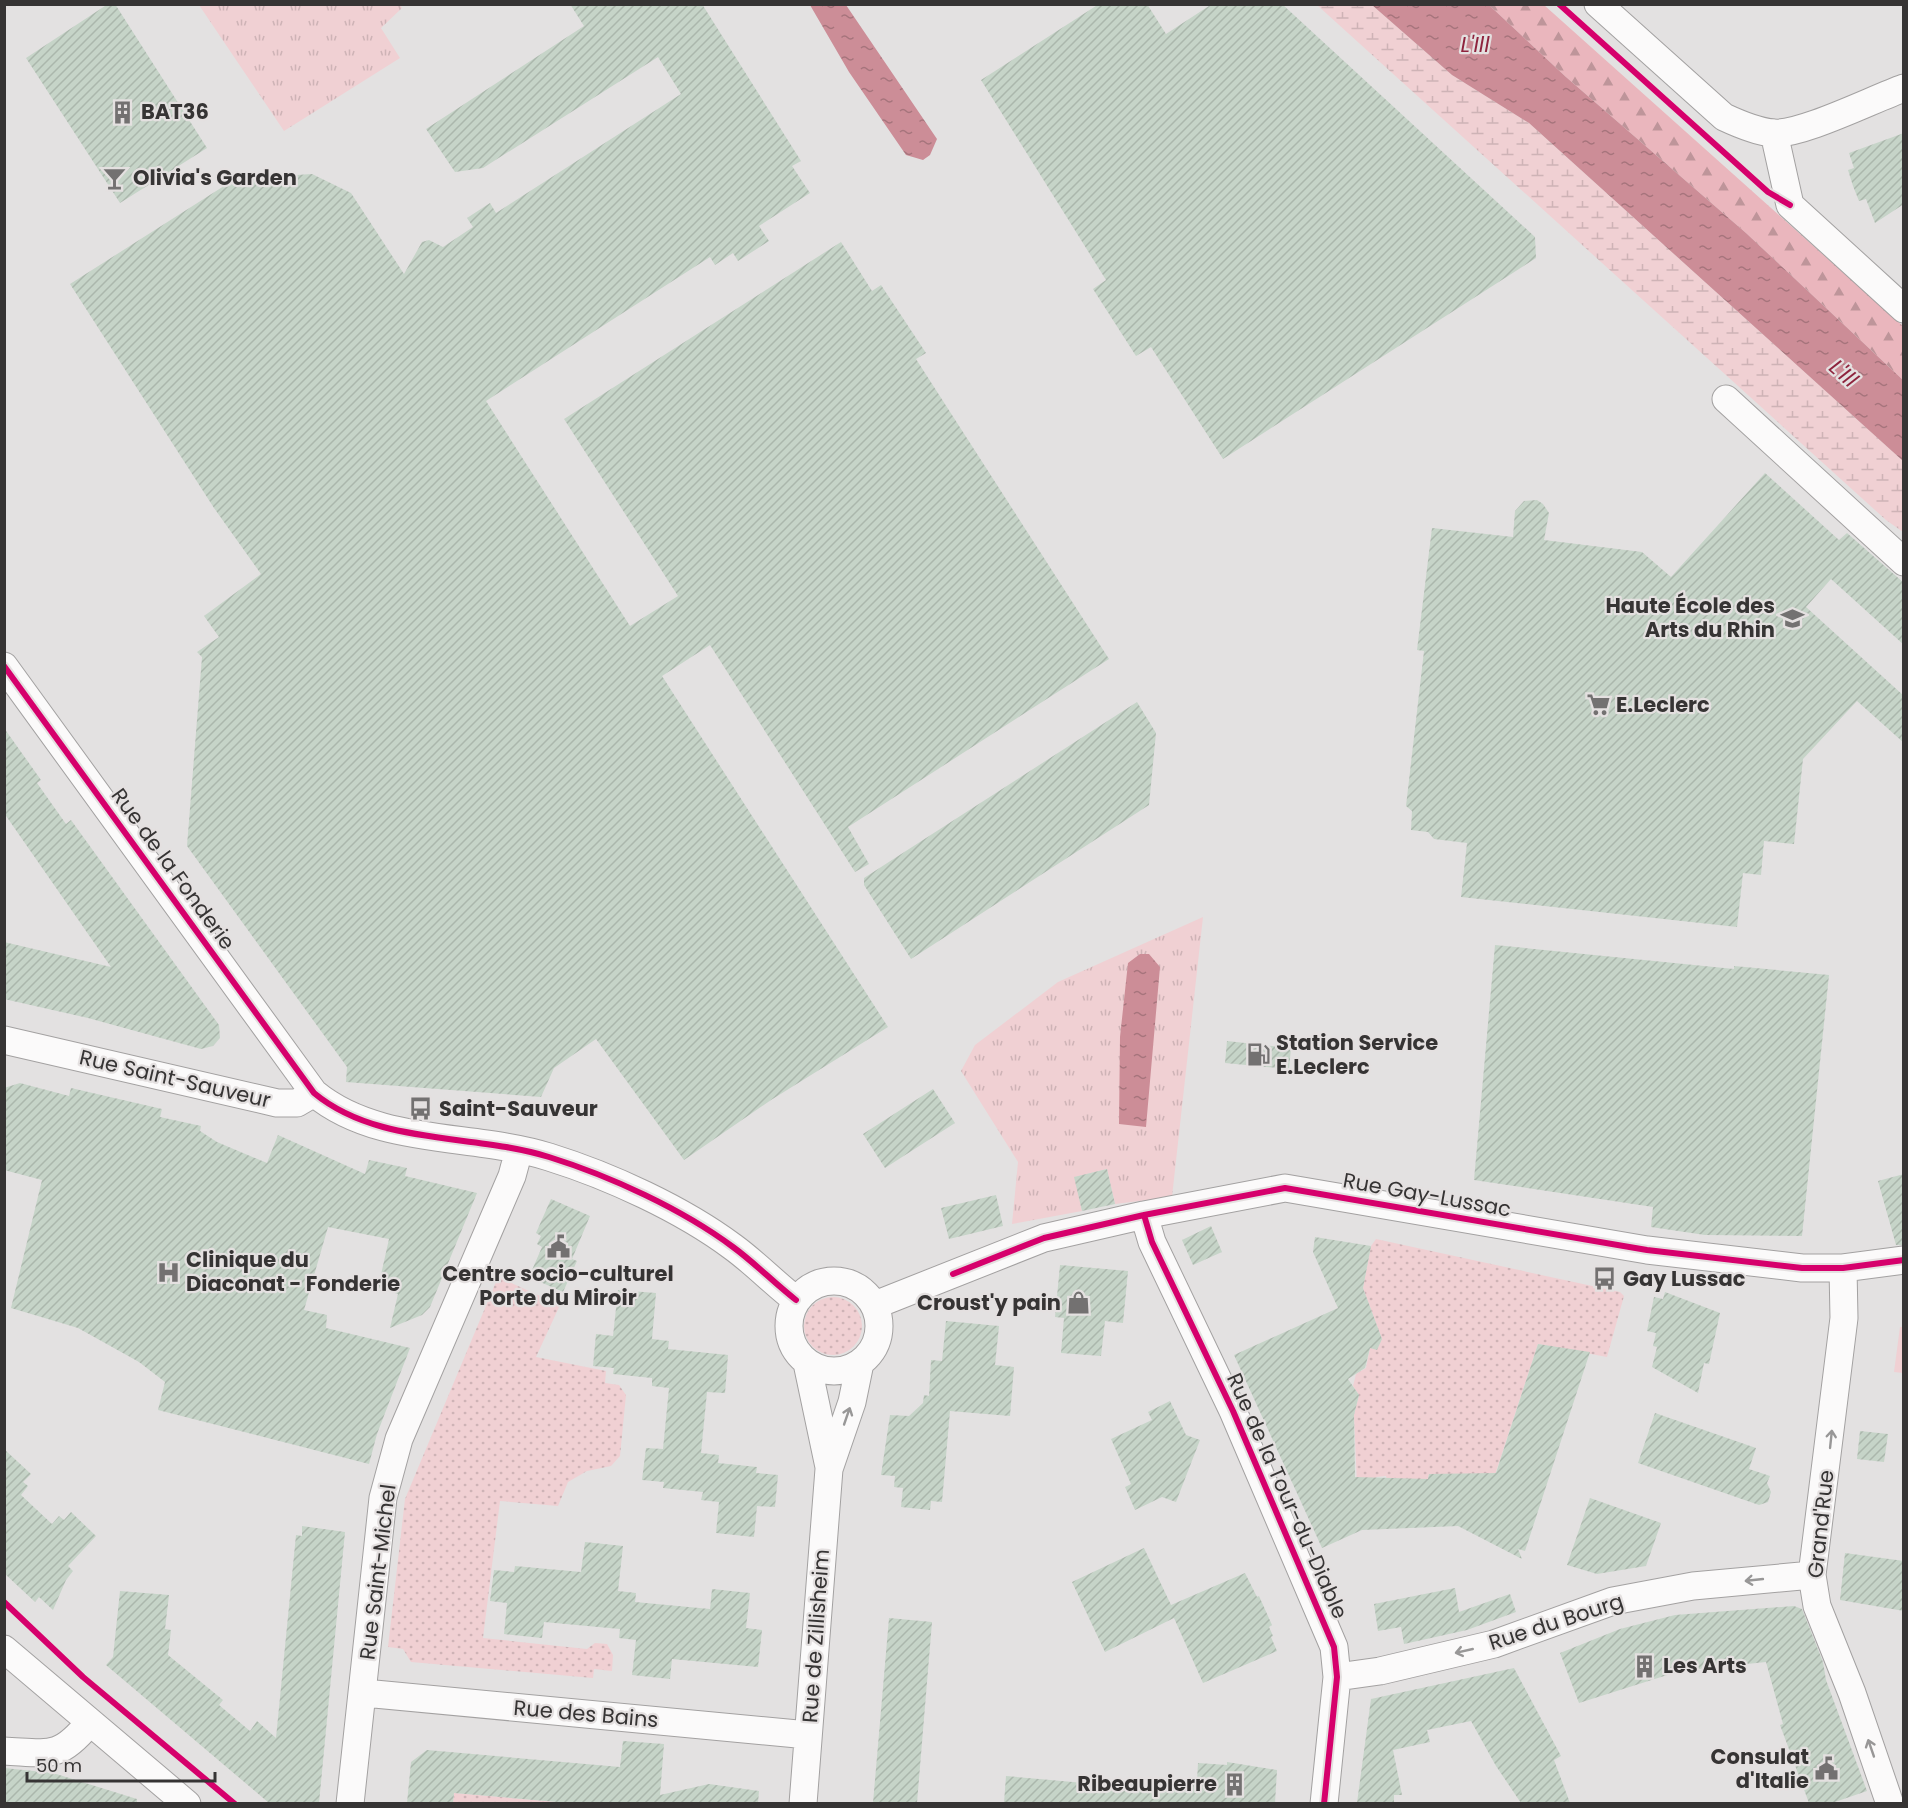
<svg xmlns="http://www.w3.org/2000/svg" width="1908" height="1808" font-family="Poppins,sans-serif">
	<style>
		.grass { fill: url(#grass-tufts) }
		.forest { fill: url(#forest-firs) }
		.wetland { fill: url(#wetland-marsh) }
		.park { fill: url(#park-dots) }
		.pitch { fill: #f0d0d3 }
		.water { fill: url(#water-ripples) }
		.building { fill: url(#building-hatch) }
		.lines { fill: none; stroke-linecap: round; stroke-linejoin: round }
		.minor-casing { stroke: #a3a1a1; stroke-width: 29 }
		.minor { stroke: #fbfafa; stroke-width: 27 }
		.cycleway-casing { stroke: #e4e0e0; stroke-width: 10 }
		.cycleway { stroke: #d6006c; stroke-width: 6 }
		.oneway { stroke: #989797 }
		.labels { text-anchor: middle; stroke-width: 4.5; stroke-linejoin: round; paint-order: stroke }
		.poi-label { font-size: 21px; font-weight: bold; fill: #363434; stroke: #e4e0e0; text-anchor: start }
		.street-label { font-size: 21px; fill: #363434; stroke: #e4e0e0 }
		.water-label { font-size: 22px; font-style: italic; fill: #8e233d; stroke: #e4e0e0 }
	</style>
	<defs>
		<pattern id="grass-tufts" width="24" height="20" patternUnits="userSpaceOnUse" patternTransform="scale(1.5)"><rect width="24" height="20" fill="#f0d0d3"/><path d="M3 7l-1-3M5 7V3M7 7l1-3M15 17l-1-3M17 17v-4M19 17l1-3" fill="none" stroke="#ceb3b6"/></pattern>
		<pattern id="forest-firs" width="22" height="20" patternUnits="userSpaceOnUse" patternTransform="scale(1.5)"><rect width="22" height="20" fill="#eab6bd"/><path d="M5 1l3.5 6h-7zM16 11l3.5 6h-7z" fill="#be959a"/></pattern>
		<pattern id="wetland-marsh" width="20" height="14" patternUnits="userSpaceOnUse" patternTransform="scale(1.5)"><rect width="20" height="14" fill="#f0d0d3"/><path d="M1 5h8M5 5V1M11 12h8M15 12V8" fill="none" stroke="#ceb3b6"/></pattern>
		<pattern id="park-dots" width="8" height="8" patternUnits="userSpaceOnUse" patternTransform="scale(1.5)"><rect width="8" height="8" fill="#f0d0d3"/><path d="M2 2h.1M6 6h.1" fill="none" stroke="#ceb3b6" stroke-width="1.8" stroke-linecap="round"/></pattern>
		<pattern id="water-ripples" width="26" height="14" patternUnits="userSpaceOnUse" patternTransform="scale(1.5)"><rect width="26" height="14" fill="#cc8d97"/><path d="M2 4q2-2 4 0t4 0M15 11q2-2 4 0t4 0" fill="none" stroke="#a6747c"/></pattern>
		<pattern id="building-hatch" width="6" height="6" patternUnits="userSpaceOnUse" patternTransform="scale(1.5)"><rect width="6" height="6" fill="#c6d4c8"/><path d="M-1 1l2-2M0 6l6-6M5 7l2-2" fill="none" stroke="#abb7ac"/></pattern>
	</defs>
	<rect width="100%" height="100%" fill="#e3e1e1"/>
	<path class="grass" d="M 199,5 L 400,5 L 402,8 L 381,28 L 400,58 L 284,131 Z
		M 1203,917 L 1172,1197 L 1115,1204 L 1107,1169 L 1075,1177 L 1082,1211 L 1012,1224 L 1018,1162 L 961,1071 L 975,1045 L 1058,982 Z"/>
	<path class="forest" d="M 1489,5 L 1544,5 L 1903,326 L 1903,380 L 1746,233 L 1566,77 Z"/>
	<path class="wetland" d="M 1317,5 L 1372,5 L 1452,75 L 1529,123 L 1903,461 L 1903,532 L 1886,520 Z"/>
	<path class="park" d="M 1376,1239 L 1620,1292 L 1624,1296 L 1607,1357 L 1538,1344 L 1486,1502 L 1429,1474 L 1428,1479 L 1387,1480 L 1386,1476 L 1376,1477 L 1376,1482 L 1357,1484 L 1354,1415 L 1359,1395 L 1353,1386 L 1356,1374 L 1366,1368 L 1370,1348 L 1377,1349 L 1382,1339 L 1363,1288 L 1371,1246 Z
		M 498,1277 L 560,1305 L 536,1357 L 606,1371 L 605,1383 L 619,1385 L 626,1395 L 620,1456 L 611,1466 L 587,1471 L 568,1482 L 558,1506 L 500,1501 L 483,1638 L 587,1649 L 595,1643 L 607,1644 L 613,1655 L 612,1671 L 594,1669 L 593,1678 L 411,1662 L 403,1649 L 388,1647 L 405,1499 Z
		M804 1326a29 29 0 1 1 58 0a29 29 0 1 1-58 0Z
		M 454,1793 L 569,1803 L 453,1804 Z"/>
	<path class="pitch" d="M 1900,1327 L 1903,1327 L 1903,1373 L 1894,1372 Z"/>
	<path class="water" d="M 810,5 L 846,5 L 937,139 L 930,155 L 923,160 L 906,155 L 849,72 Z
		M 1372,5 L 1489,5 L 1566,77 L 1746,233 L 1903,380 L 1903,461 L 1529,123 L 1452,75 Z
		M 1140,954 L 1149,954 L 1160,967 L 1146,1127 L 1119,1124 L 1120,1037 L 1128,963 Z"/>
	<path class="building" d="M 108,4 L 115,4 L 207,148 L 120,203 L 26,58 Z
		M 570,4 L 702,4 L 801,161 L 792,166 L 810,193 L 759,226 L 769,241 L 738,261 L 733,253 L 715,265 L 710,257 L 486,401 L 630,626 L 678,596 L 564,419 L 841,242 L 872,291 L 881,285 L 926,353 L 916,359 L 1109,659 L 848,827 L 869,864 L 855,872 L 710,645 L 662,676 L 888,1027 L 771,1100 L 684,1160 L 596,1039 L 554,1068 L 541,1097 L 346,1082 L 347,1067 L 187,846 L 202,657 L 197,652 L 219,637 L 204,616 L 261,574 L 214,508 L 70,284 L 235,179 L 312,174 L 351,193 L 404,274 L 422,242 L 429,240 L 443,247 L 473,227 L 467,218 L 490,203 L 496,213 L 681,94 L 658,57 L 483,168 L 455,172 L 426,129 L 584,26 Z
		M 1099,4 L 1147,4 L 1166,34 L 1212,4 L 1282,4 L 1535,237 L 1536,258 L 1223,459 L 1151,347 L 1136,356 L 1093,289 L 1106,280 L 981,80 Z
		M 1904,133 L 1904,204 L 1875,223 L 1866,199 L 1859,201 L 1853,186 L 1848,170 L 1854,168 L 1849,153 Z
		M 1765,473 L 1839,540 L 1847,533 L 1904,583 L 1904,645 L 1831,579 L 1806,607 L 1904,696 L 1904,743 L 1857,701 L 1803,759 L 1794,844 L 1764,841 L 1761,875 L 1743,873 L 1737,927 L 1461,897 L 1467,843 L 1434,839 L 1428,832 L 1411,830 L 1412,811 L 1406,806 L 1424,651 L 1417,650 L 1432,528 L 1513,537 L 1515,511 L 1524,501 L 1537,500 L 1543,504 L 1549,513 L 1544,540 L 1642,552 L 1671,577 Z
		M 1137,702 L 1156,733 L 1149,805 L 911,959 L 864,885 L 864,878 Z
		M 4,728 L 41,780 L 37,783 L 66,824 L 71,820 L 219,1025 L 220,1038 L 213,1046 L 201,1049 L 88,1018 L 4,999 L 4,942 L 111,967 L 4,813 Z
		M 1495,945 L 1734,969 L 1734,966 L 1829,975 L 1802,1236 L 1705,1235 L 1651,1227 L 1653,1207 L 1474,1180 Z
		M 1227,1041 L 1291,1048 L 1289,1069 L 1225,1063 Z
		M 20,1083 L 69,1096 L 71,1088 L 162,1109 L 160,1117 L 201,1126 L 200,1131 L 217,1142 L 267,1163 L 278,1135 L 365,1174 L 369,1160 L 407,1168 L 405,1176 L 477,1193 L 430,1307 L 422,1315 L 390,1328 L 398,1294 L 378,1288 L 389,1239 L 328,1227 L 304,1310 L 327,1315 L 326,1328 L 410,1348 L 377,1434 L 369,1464 L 158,1410 L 165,1382 L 139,1362 L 78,1328 L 11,1308 L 42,1180 L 4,1170 L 4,1088 Z
		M 933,1089 L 955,1123 L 885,1168 L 863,1134 Z
		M 1107,1169 L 1115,1204 L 1082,1211 L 1074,1177 Z
		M 1904,1174 L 1904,1245 L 1896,1245 L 1878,1181 Z
		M 996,1195 L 1003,1226 L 949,1239 L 941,1208 Z
		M 551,1199 L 590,1216 L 572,1259 L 577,1261 L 563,1292 L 529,1277 L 542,1247 L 537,1244 L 541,1236 L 536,1233 Z
		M 1211,1226 L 1222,1252 L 1193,1265 L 1182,1240 Z
		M 1315,1237 L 1371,1246 L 1363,1288 L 1382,1339 L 1377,1350 L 1370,1348 L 1365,1368 L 1348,1379 L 1359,1395 L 1354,1415 L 1355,1477 L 1428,1479 L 1429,1474 L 1496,1473 L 1538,1344 L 1590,1352 L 1525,1551 L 1518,1549 L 1522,1559 L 1458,1526 L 1362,1530 L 1322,1548 L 1234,1355 L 1338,1308 L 1313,1252 Z
		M 1060,1265 L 1128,1271 L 1123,1323 L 1105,1321 L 1101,1356 L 1061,1353 L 1064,1318 L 1055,1317 Z
		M 618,1290 L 656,1293 L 652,1339 L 669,1341 L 668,1349 L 728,1355 L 725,1393 L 707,1392 L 701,1453 L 719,1455 L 718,1463 L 757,1467 L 756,1473 L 778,1475 L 775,1507 L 757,1506 L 754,1537 L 716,1533 L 719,1502 L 701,1500 L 703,1492 L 663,1488 L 664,1482 L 642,1480 L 646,1448 L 663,1449 L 669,1388 L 652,1386 L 652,1378 L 613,1374 L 614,1368 L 593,1366 L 596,1334 L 613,1336 Z
		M 1665,1292 L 1720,1313 L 1709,1364 L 1704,1363 L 1698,1393 L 1652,1367 L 1657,1347 L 1653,1346 L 1656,1333 L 1647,1331 L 1654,1297 L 1663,1299 Z
		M 946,1321 L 999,1326 L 995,1365 L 1014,1367 L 1010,1416 L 950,1411 L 942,1502 L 931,1501 L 930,1510 L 901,1507 L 903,1488 L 894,1487 L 895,1476 L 881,1475 L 890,1415 L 909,1416 L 923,1403 L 924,1395 L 929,1396 L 931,1360 L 942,1361 Z
		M 1170,1401 L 1186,1435 L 1200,1440 L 1176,1502 L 1162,1497 L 1135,1510 L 1125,1487 L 1131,1484 L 1111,1439 L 1152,1420 L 1148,1412 Z
		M 1655,1413 L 1756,1448 L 1749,1469 L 1770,1476 L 1767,1483 L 1771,1492 L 1768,1502 L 1759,1505 L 1638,1463 Z
		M 1860,1431 L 1888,1434 L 1884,1462 L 1857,1459 Z
		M 4,1449 L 31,1474 L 23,1482 L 28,1486 L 21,1495 L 52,1524 L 59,1516 L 64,1520 L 71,1512 L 96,1536 L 68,1566 L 73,1571 L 66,1580 L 53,1610 L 39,1597 L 35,1602 L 4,1573 Z
		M 1590,1498 L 1661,1523 L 1646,1566 L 1597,1574 L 1567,1565 Z
		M 302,1526 L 345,1532 L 319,1803 L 269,1803 L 106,1665 L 113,1657 L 120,1591 L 169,1595 L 165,1629 L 171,1630 L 168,1655 L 223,1700 L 219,1705 L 250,1731 L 257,1721 L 276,1738 L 296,1535 L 302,1536 Z
		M 585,1542 L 623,1546 L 618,1591 L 636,1593 L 635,1602 L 710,1609 L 712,1589 L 750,1593 L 746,1628 L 762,1630 L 758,1667 L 672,1659 L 670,1679 L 632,1675 L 636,1640 L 619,1638 L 620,1629 L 544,1622 L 542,1638 L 504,1634 L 507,1603 L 490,1601 L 494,1570 L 514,1572 L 515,1566 L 581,1572 Z
		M 1144,1548 L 1171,1605 L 1245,1573 L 1257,1597 L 1259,1596 L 1272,1625 L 1269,1627 L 1273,1636 L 1271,1637 L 1277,1651 L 1203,1683 L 1174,1618 L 1105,1652 L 1072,1582 Z
		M 1845,1553 L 1904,1561 L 1904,1611 L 1840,1600 Z
		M 1455,1588 L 1459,1612 L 1510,1594 L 1516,1612 L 1467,1630 L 1404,1644 L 1401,1627 L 1378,1631 L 1374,1604 Z
		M 1794,1606 L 1802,1609 L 1823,1662 L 1826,1680 L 1867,1791 L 1832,1803 L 1809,1803 L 1780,1725 L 1783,1724 L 1766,1662 L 1680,1671 L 1579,1703 L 1560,1653 L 1620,1629 L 1675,1615 Z
		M 889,1618 L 932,1622 L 917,1803 L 873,1803 Z
		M 1514,1668 L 1561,1756 L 1554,1760 L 1570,1803 L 1521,1803 L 1496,1766 L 1471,1721 L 1427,1730 L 1430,1742 L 1393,1750 L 1402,1795 L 1394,1795 L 1394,1803 L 1357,1803 L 1371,1699 Z
		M 623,1741 L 664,1744 L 660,1795 L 709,1784 L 759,1791 L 758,1803 L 569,1803 L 454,1793 L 453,1803 L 407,1803 L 411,1762 L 427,1750 L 620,1767 Z
		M 1227,1762 L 1277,1770 L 1275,1803 L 1004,1803 L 1006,1776 L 1106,1785 L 1106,1780 L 1193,1787 L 1194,1780 L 1197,1781 L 1198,1763 L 1227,1765 Z
		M 4,1768 L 53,1773 L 137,1799 L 137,1803 L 4,1803 Z"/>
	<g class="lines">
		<defs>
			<path id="minor" d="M 1598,4 L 1724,117 C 1739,124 1755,131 1772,133 C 1800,136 1873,99 1904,88
				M 1774,133 L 1790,205 L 1904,309
				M 1726,399 L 1904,562
				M 4,666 L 314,1093 C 378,1146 472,1133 549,1157 C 610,1176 682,1209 733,1247 C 755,1263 774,1283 796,1300
				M 4,1040 L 277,1103 L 297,1103 L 314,1093
				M 1144,1215 L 1152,1242 L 1233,1411 L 1334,1647 L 1337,1677 L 1324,1804
				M 1843,1268 L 1844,1318 L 1812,1575 L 1817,1606 L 1852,1693 L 1890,1804
				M789 1326a45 45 0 1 1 90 0a45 45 0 1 1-90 0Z
				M 875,1305 L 1044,1238 L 1144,1215 L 1285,1188 L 1647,1250 L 1802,1268 L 1843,1268 L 1904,1260
				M 807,1363 L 829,1467
				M 4,1649 L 187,1804
				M 1337,1677 L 1380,1671 L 1494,1644 L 1613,1601 L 1693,1586 L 1812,1575
				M 364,1693 L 808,1735
				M 4,1751 C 48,1753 59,1760 89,1723
				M 350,1804 L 383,1498 L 399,1439 L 512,1176 L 519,1150
				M 803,1804 L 829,1469 L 852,1402 L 860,1363"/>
		</defs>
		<use href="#minor" class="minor-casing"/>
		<use href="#minor" class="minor"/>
		<defs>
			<path id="cycleway" d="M 1559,4 L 1768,192 L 1790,205
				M 4,666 L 314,1093 C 378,1146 472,1133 549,1157 C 610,1176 682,1209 733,1247 C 755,1263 774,1283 796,1300
				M 1144,1215 L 1152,1242 L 1233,1411 L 1334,1647 L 1337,1677 L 1324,1804
				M 953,1274 L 1044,1238 L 1144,1215 L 1285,1188 L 1647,1250 L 1802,1268 L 1843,1268 L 1904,1260
				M 4,1602 L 83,1677 L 235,1804"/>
		</defs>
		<use href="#cycleway" class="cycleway-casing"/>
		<use href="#cycleway" class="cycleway"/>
	</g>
	<defs><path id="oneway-shaft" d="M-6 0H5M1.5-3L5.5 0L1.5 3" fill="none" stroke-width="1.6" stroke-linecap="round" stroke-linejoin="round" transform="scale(1.5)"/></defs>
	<g class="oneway">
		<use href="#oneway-shaft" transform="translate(847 1416) rotate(-71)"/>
		<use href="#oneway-shaft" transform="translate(1831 1439) rotate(-84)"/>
		<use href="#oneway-shaft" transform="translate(1754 1580) rotate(174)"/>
		<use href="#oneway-shaft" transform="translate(1464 1651) rotate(167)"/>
		<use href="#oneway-shaft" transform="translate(1871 1748) rotate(-109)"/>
	</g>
	<defs>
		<symbol id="building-bare" viewBox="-9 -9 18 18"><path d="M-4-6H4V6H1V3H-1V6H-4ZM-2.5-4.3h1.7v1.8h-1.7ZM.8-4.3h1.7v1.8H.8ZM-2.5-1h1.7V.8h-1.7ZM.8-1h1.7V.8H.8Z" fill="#737171" stroke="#e4e0e0" stroke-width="2.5" paint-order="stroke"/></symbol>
		<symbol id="bar-bare" viewBox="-9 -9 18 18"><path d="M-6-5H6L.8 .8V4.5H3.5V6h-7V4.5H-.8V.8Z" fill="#737171" stroke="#e4e0e0" stroke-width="2.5" paint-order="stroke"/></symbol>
		<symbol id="university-bare" viewBox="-9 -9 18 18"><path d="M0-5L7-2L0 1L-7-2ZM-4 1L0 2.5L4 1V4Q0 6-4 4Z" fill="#737171" stroke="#e4e0e0" stroke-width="2.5" paint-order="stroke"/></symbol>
		<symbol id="supermarket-bare" viewBox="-9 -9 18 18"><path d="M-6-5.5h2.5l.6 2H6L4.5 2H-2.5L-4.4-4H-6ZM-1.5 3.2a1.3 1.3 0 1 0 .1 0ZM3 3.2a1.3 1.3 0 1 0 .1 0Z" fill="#737171" stroke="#e4e0e0" stroke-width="2.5" paint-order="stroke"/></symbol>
		<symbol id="fuel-bare" viewBox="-9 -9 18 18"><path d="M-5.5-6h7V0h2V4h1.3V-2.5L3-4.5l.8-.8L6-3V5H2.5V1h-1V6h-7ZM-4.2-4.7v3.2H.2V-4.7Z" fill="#737171" stroke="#e4e0e0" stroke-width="2.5" paint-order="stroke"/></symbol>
		<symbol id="bus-bare" viewBox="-9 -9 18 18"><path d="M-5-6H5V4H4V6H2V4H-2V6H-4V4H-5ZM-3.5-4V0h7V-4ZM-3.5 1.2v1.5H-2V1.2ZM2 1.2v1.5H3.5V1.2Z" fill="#737171" stroke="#e4e0e0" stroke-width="2.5" paint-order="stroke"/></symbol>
		<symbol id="civic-bare" viewBox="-9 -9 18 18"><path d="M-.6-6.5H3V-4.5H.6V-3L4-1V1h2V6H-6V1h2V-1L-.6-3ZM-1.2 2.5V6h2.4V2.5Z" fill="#737171" stroke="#e4e0e0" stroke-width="2.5" paint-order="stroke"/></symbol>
		<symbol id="hospital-bare" viewBox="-9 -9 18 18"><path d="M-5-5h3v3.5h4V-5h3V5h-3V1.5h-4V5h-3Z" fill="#737171" stroke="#e4e0e0" stroke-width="2.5" paint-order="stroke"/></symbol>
		<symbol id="shop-bare" viewBox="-9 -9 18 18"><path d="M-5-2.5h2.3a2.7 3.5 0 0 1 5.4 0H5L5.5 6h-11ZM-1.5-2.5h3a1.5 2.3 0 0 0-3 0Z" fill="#737171" stroke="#e4e0e0" stroke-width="2.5" paint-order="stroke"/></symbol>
	</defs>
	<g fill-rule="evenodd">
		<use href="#building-bare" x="106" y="96" width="33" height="33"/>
		<use href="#bar-bare" x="98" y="162" width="33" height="33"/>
		<use href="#university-bare" x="1776" y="602" width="33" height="33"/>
		<use href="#supermarket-bare" x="1582" y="688" width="33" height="33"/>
		<use href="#fuel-bare" x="1242" y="1038" width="33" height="33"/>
		<use href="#bus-bare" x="404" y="1092" width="33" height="33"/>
		<use href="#civic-bare" x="542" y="1230" width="33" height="33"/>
		<use href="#hospital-bare" x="152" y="1256" width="33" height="33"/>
		<use href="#bus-bare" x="1588" y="1262" width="33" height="33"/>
		<use href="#shop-bare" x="1062" y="1286" width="33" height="33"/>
		<use href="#building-bare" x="1628" y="1650" width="33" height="33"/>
		<use href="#civic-bare" x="1810" y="1752" width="33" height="33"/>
		<use href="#building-bare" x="1218" y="1768" width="33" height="33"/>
	</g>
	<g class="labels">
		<g class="poi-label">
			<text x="141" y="119">BAT36</text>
			<text x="133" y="185">Olivia's Garden</text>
			<text x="1775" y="613" text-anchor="end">Haute École des<tspan x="1775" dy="24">Arts du Rhin</tspan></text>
			<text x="1616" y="712">E.Leclerc</text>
			<text x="1276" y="1050">Station Service<tspan x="1276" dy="24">E.Leclerc</tspan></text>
			<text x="439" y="1116">Saint-Sauveur</text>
			<text x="186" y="1267">Clinique du<tspan x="186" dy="24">Diaconat - Fonderie</tspan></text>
			<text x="558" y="1281" text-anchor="middle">Centre socio-culturel<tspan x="558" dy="24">Porte du Miroir</tspan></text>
			<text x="1623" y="1286">Gay Lussac</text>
			<text x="1061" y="1310" text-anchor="end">Croust'y pain</text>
			<text x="1663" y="1673">Les Arts</text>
			<text x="1809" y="1764" text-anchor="end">Consulat<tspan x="1809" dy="24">d'Italie</tspan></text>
			<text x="1217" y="1791" text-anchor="end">Ribeaupierre</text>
		</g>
		<g class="street-label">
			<text transform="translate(173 869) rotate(54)" y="7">Rue de la Fonderie</text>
			<text transform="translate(175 1079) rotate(13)" y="7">Rue Saint-Sauveur</text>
			<text transform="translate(1427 1195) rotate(10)" y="7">Rue Gay-Lussac</text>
			<text transform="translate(1287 1496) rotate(66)" y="7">Rue de la Tour-du-Diable</text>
			<text transform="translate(1821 1524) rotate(-84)" y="7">Grand'Rue</text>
			<text transform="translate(378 1572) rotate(-83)" y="7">Rue Saint-Michel</text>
			<text transform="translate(1556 1622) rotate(-18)" y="7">Rue du Bourg</text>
			<text transform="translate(816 1636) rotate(-86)" y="7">Rue de Zillisheim</text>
			<text transform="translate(586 1714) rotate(5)" y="7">Rue des Bains</text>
		</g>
		<g class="water-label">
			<text x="1475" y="52">L'Ill</text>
			<text transform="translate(1844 373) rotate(42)" y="8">L'Ill</text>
		</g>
	</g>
	<rect width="1908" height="1808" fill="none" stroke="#363434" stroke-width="12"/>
	<path d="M27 1772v9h188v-9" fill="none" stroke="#363434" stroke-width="3"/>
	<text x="36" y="1772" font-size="18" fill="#363434" stroke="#e4e0e0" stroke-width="4.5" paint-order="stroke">50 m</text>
</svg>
